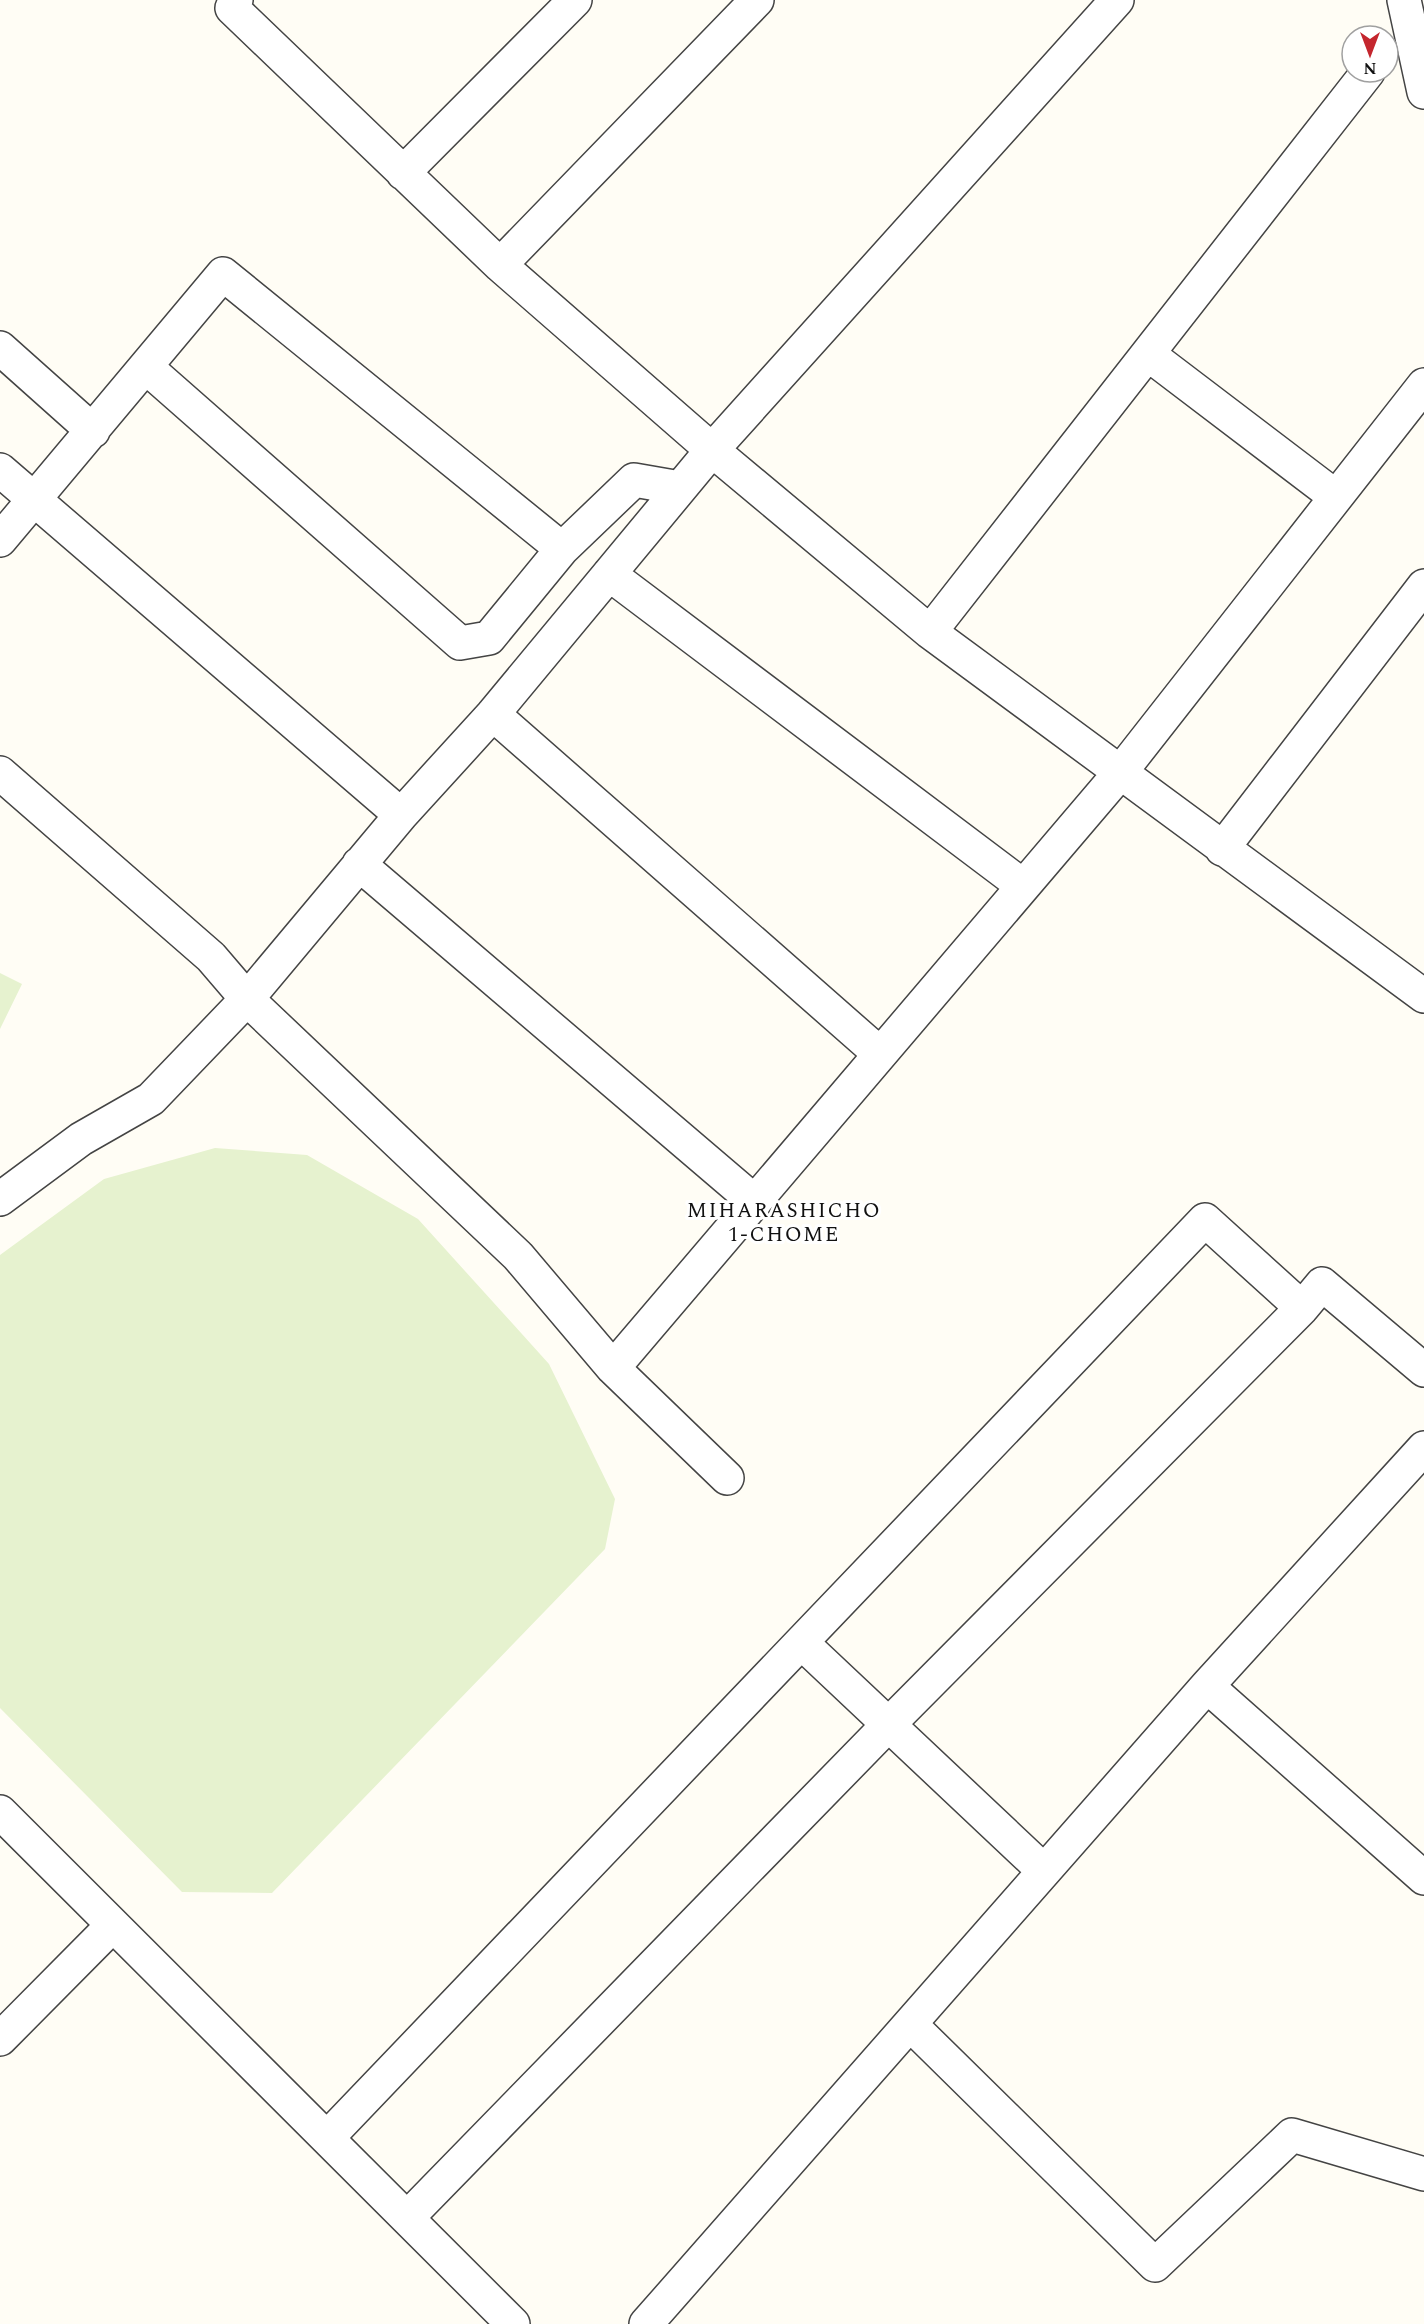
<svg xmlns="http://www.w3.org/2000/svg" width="1424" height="2324" font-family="Spectral,serif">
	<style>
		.pitch { fill: #e6f2cf }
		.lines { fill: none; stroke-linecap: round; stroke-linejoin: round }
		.minor-casing { stroke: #444; stroke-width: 36 }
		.minor { stroke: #fff; stroke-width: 33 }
		.labels { text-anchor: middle; stroke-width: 6; stroke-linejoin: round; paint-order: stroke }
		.neighbourhood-label { font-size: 21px; letter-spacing: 1.5px; fill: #111; stroke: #fff }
	</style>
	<rect width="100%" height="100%" fill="#fffdf5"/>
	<path class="pitch" d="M 0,973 L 22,984 L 0,1029 Z
		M 215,1148 L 307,1155 L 418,1219 L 549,1364 L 615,1499 L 605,1549 L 272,1893 L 182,1892 L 0,1708 L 0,1255 L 104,1179 Z"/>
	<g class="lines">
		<defs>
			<path id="minor" d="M 236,0 L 232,8 L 500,265 L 712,450 L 930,632 L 1424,996
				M 1404,0 L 1424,92
				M 403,173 L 575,0
				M 500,265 L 757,0
				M 0,348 L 93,431
				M 1148,354 L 1336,497
				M 146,367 L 460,643 L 489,638 L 562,549 L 634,480 L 680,488
				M 0,470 L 401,815
				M 0,540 L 223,274 L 562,549
				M 609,574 L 1023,886
				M 930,632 L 1368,72
				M 493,714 L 880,1054
				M 0,773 L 211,957 L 247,999 L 518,1256 L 613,1368 L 727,1478
				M 1222,849 L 1424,586
				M 359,864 L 755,1202
				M 0,1199 L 81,1139 L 151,1099 L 247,999 L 401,815 L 493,714 L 712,450 L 1117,0
				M 613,1368 L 1119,774 L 1424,385
				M 802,1643 L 1044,1871
				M 1207,1686 L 1424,1878
				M 0,1812 L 513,2324
				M 910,2024 L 1155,2265 L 1292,2135 L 1424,2174
				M 0,2039 L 113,1925
				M 327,2138 L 1205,1220 L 1302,1308
				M 407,2218 L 888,1725 L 1302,1308 L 1322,1284 L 1424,1370
				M 646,2324 L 1207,1686 L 1424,1448"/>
		</defs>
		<use href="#minor" class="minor-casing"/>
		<use href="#minor" class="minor"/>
	</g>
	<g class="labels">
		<g class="neighbourhood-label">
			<text x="784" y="1217">MIHARASHICHO<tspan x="784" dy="24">1-CHOME</tspan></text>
		</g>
	</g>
	<g transform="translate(1370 54) rotate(180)"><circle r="28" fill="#ffffff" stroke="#a0a0a0" stroke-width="1.5"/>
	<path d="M0-4.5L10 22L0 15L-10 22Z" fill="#c4262e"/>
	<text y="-9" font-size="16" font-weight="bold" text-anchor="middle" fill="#111111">N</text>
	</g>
</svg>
